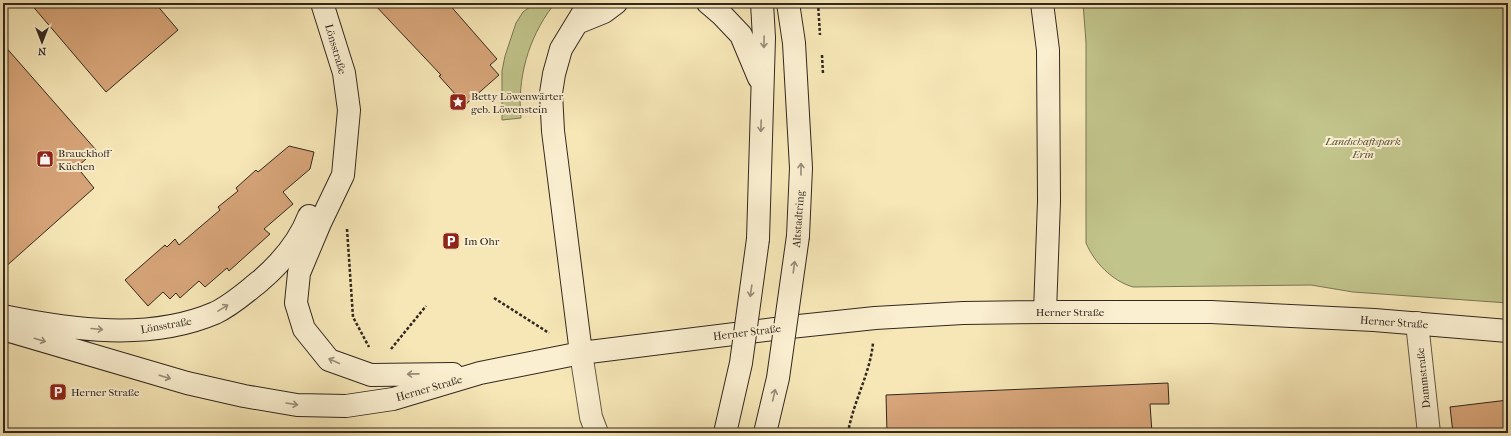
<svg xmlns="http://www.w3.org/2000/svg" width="1511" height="436" font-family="'IM FELL French Canon',serif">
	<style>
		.green { fill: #c1c48b; stroke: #7a7655 }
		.building { fill: #d7a579; stroke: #32281f }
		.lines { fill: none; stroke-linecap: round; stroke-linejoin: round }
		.street-casing { stroke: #635845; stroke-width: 24 }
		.secondary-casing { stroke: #32281f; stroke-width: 24 }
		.path { stroke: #32281f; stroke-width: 2.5; stroke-dasharray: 3 2; stroke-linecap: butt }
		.street { stroke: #faefd0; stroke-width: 22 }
		.secondary { stroke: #faefd0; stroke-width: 22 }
		.secondary-bridge-casing { stroke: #32281f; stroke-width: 24; stroke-linecap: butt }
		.secondary-bridge { stroke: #faefd0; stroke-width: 22 }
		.oneway { stroke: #968c78 }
		.labels { text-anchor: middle; stroke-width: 4; stroke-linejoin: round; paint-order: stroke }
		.street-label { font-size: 11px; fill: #32281f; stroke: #faefd0 }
		.poi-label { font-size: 11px; fill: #32281f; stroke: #faefd0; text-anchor: start }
		.park-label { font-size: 11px; font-style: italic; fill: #564f3a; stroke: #faefd0 }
	</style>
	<rect width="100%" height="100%" fill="#f7e7b7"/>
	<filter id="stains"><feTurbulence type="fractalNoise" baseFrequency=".005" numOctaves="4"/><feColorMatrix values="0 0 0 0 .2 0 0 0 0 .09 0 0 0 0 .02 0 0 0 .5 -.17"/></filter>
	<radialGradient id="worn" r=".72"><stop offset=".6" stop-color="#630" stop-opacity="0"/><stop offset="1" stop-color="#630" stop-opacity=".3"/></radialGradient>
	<path class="green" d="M 535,3 L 548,3 L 552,7 C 528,39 517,79 521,118 L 502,120 L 502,71 L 505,56 L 516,23 L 523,12 Z
		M 1083,3 L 1508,3 L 1508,303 L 1353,292 L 1311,285 L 1133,287 C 1112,281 1094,262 1086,243 L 1086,42 Z"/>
	<path class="building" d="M 30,3 L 155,3 L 178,30 L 106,92 Z
		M 373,3 L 448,3 L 497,59 L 490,65 L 499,75 L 465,105 L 439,76 L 441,75 Z
		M 3,44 L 96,150 L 77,167 L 94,188 L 3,269 Z
		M 289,146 L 314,152 L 310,169 L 283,192 L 293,204 L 264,229 L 270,234 L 229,271 L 227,268 L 205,287 L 199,281 L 180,298 L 176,293 L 170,299 L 163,292 L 148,306 L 125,280 L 165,245 L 167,247 L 175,239 L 179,245 L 220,210 L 218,207 L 238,191 L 236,188 L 256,170 L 258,172 Z
		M 1168,383 L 1169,404 L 1150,404 L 1152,433 L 887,433 L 886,395 Z
		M 1508,400 L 1508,433 L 1453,433 L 1450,407 Z"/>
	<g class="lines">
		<defs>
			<path id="street" d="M 1417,323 L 1429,433
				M 581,353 L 591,417 L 597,433"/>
			<path id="secondary" d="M 322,3 L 344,73 L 349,110 L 343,175 L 320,223 L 299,273 L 296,303 L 304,329 L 329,360 L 371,375 L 453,374
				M 708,3 L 722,15 L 741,35 L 759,78
				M 788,3 L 794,43 L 801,168 L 798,236
				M 1042,3 L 1048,50 L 1049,201 L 1045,312
				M 577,23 L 604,12 L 616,3
				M 758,239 L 764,38 L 762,3
				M 3,316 C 71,330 150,341 215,313 C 232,305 246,292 260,281 C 281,263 299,242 309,216
				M 3,329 L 187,383 L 244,396 L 297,405 L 346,406 L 393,399 L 480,373 L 581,353 L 790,327 L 875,318 L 963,313 L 1045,312 L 1211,312 L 1374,320 L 1508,331
				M 581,353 L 553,131 L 551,93 L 554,74 L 561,49 L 589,3"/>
		</defs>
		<use href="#street" class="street-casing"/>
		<use href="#secondary" class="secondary-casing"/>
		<path class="path" d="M 818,3 L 820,35
			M 822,55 L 823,74
			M 347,229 L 353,317 L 369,347
			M 494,298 L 549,333
			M 391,349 L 426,306
			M 848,433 C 853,402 870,374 873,343"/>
		<use href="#street" class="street"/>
		<use href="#secondary" class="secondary"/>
		<defs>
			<path id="secondary-bridge" d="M 725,433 L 741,363 L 758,239
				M 765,433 L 778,378 L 798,236"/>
		</defs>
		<use href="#secondary-bridge" class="secondary-bridge-casing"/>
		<use href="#secondary-bridge" class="secondary-bridge"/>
	</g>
	<defs><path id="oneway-shaft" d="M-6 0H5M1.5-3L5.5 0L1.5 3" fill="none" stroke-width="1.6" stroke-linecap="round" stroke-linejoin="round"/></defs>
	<g class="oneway">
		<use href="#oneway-shaft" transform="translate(764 42) rotate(91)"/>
		<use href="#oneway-shaft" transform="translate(761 126) rotate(92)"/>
		<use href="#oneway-shaft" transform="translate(801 169) rotate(-90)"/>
		<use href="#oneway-shaft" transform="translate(794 267) rotate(-82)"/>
		<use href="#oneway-shaft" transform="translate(751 291) rotate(98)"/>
		<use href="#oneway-shaft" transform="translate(223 308) rotate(-32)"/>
		<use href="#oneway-shaft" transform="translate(97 329) rotate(5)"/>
		<use href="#oneway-shaft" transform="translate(40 340) rotate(17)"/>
		<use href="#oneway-shaft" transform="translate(334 361) rotate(-156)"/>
		<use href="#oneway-shaft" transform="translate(413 374) rotate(179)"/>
		<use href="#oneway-shaft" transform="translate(165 377) rotate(17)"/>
		<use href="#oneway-shaft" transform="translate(774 395) rotate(-77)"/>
		<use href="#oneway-shaft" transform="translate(292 404) rotate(9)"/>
	</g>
	<defs>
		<symbol id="sight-square" viewBox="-11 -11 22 22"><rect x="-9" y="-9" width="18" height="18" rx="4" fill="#8f2418" stroke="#faefd0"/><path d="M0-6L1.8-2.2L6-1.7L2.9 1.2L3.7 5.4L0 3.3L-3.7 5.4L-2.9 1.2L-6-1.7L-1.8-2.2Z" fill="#fff"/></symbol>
		<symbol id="shop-square" viewBox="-11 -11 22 22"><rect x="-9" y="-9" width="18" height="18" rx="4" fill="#8f2418" stroke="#faefd0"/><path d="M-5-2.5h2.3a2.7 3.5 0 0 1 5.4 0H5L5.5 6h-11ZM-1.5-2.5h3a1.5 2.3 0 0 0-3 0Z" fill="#fff"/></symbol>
		<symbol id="parking-square" viewBox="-11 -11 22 22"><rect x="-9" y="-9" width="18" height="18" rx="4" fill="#8f2418" stroke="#faefd0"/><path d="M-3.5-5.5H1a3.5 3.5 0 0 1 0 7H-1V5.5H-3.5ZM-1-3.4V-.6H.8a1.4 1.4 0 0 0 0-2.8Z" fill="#fff"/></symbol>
	</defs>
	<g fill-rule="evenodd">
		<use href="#sight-square" x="448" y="92" width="20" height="20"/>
		<use href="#shop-square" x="35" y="149" width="20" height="20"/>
		<use href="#parking-square" x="441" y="231" width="20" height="20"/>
		<use href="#parking-square" x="48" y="382" width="20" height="20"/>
	</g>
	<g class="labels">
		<g class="street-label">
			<text transform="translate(336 49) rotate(74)" y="4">Lönsstraße</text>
			<text transform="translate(798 219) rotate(-86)" y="4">Altstadtring</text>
			<text x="1070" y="316">Herner Straße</text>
			<text transform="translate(1394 322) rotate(4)" y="4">Herner Straße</text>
			<text transform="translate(166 325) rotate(-10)" y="4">Lönsstraße</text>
			<text transform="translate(747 332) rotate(-7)" y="4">Herner Straße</text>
			<text transform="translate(1423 378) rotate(-96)" y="4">Dammstraße</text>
			<text transform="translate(429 388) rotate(-16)" y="4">Herner Straße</text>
		</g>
		<g class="poi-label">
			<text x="471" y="100">Betty Löwenwärter<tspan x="471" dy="13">geb. Löwenstein</tspan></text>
			<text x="58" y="157">Brauckhoff<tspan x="58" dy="13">Küchen</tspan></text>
			<text x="464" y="245">Im Ohr</text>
			<text x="71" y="396">Herner Straße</text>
		</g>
		<g class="park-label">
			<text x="1363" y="145">Landschaftspark<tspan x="1363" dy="13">Erin</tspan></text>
		</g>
	</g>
	<rect width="1511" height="436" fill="none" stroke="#f7e7b7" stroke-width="16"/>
	<rect x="4" y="4" width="1503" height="428" fill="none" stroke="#32281f" stroke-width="2"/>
	<rect x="8" y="8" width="1495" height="420" fill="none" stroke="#32281f"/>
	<g transform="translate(42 42) rotate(180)" stroke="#faefd0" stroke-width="3" paint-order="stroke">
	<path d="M0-3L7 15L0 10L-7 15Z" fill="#32281f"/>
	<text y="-6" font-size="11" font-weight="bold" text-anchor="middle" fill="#32281f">N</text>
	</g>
	<rect width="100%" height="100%" filter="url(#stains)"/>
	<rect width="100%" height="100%" fill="url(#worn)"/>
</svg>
